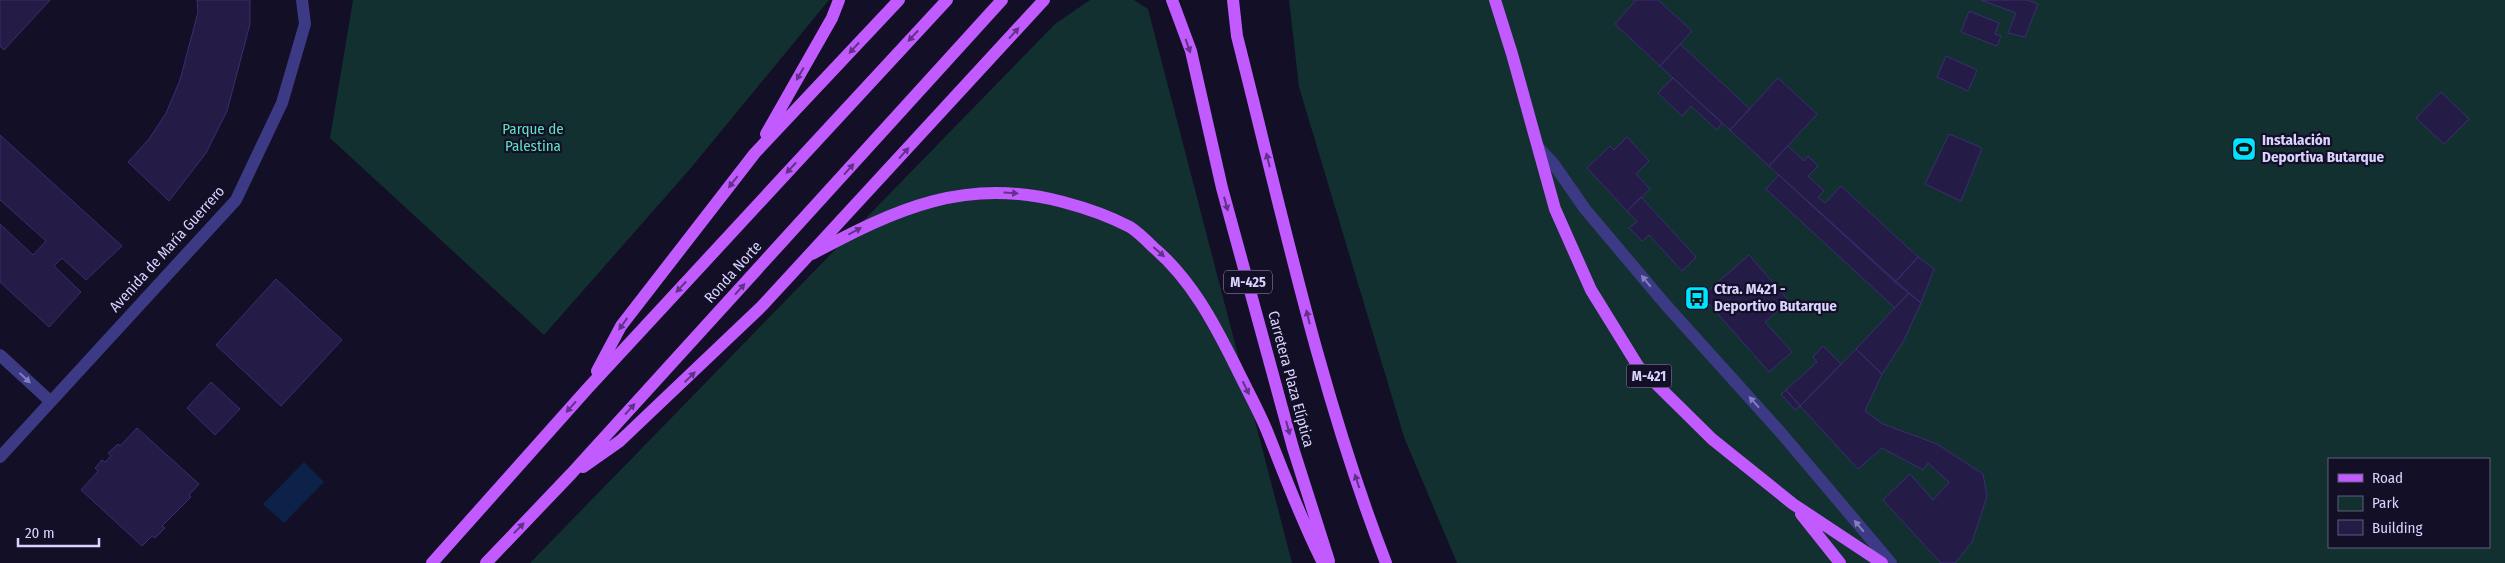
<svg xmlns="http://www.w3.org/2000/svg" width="2505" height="563" font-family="'Fira Sans Condensed',sans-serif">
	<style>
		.green { fill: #12302f; fill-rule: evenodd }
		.water { fill: #0c2248 }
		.building { fill: #241b47; stroke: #3b2d73 }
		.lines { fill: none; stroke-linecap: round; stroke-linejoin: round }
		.service { stroke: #3d3a85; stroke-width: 12 }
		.minor { stroke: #3d3a85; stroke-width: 12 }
		.tertiary { stroke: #3d3a85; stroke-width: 12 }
		.primary { stroke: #c25bff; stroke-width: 12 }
		.oneway { fill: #623188 }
		.oneway2 { fill: #837fbc }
		.labels { text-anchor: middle; stroke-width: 4.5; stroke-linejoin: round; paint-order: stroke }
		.shield { fill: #130f26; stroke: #9e99be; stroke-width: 1 }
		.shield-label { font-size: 14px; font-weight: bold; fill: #d9d4ff }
		.park-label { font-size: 15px; fill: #5fe0c0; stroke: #130f26 }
		.poi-label { font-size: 15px; font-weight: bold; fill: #d9d4ff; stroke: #130f26; text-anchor: start }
		.street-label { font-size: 15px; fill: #d9d4ff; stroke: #130f26 }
	</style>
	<rect width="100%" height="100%" fill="#130f26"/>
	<path class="green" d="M 353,0 L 829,0 L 690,169 L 544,335 L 330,138 Z
		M 1090,0 L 1134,0 L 1148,9 L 1292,563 L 530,563 L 1055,24 Z
		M 1289,0 L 2505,0 L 2505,563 L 1457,563 L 1404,437 L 1299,87 ZM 2329,459 L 2489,459 L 2489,547 L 2329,547 Z"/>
	<path class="water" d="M 304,462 L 324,482 L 284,523 L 263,504 Z"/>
	<path class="building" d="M 0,0 L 50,0 L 4,50 L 0,46 Z
		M 197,0 L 250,0 L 250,24 L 227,111 L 206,153 L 169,201 L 128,162 L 149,139 L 166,113 L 180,80 L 198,12 Z
		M 1636,0 L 1658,0 L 1692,31 L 1660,66 L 1615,24 Z
		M 1981,0 L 2027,0 L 2038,4 L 2025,37 L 2008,33 L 2016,13 Z
		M 1969,11 L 1999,23 L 1995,34 L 2001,36 L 1997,46 L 1961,32 Z
		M 1680,44 L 1750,109 L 1730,130 L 1660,66 Z
		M 1946,56 L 1977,70 L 1968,91 L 1937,77 Z
		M 1673,78 L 1722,123 L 1717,130 L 1691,106 L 1682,116 L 1658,93 Z
		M 1778,78 L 1817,114 L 1769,166 L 1730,130 Z
		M 2441,92 L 2469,119 L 2444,144 L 2416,118 Z
		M 1949,134 L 1982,148 L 1961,201 L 1925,184 Z
		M 0,135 L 122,246 L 86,280 L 62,258 L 54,266 L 81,292 L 49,327 L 0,282 L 0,224 L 33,255 L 46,241 L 0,200 Z
		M 1627,137 L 1649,161 L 1636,174 L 1650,189 L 1627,211 L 1587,168 L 1610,146 L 1614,150 Z
		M 1788,146 L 1804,161 L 1808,156 L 1818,166 L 1808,176 L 1824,191 L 1818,197 L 1825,203 L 1841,186 L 1918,257 L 1895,282 L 1769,166 Z
		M 1779,175 L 1909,293 L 1895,308 L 1766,189 Z
		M 1641,197 L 1696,257 L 1682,271 L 1649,235 L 1642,241 L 1629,228 L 1637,222 L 1627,211 Z
		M 1749,255 L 1789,301 L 1765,322 L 1792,352 L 1769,372 L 1702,296 Z
		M 1918,257 L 1934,269 L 1921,303 L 1895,282 Z
		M 276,279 L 342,340 L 281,406 L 216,345 Z
		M 1909,293 L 1921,303 L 1903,342 L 1882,374 L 1856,349 Z
		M 1823,346 L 1841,364 L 1800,406 L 1786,390 L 1817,362 L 1813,357 Z
		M 1856,349 L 1882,374 L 1865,411 L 1883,424 L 1937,444 L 1983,474 L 1987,496 L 1972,542 L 1955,563 L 1941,563 L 1883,500 L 1910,474 L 1933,500 L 1949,482 L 1928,463 L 1923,470 L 1882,448 L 1858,469 L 1800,406 Z
		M 211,382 L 240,409 L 215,435 L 187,408 Z
		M 1786,390 L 1800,406 L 1795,410 L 1781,394 Z
		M 137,428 L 199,484 L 189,495 L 191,497 L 162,526 L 165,528 L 155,538 L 152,536 L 142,546 L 81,490 L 98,471 L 95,468 L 102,460 L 105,462 L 111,456 L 108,453 L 118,444 L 120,446 Z"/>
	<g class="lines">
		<path class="service" d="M 1538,147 L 1553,163 L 1585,209 L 1665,304 L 1782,434 L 1891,563"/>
		<path class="minor" d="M 0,355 L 50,401"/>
		<path class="tertiary" d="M 0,457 L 236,200 L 282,103 L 305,24 L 302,0"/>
		<path class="primary" d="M 1172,0 L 1191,51 L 1222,188 L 1293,448 L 1329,561
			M 1233,0 L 1237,36 C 1282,213 1320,393 1386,563
			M 1495,0 L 1512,54 L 1555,209 L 1591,290 L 1638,366 L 1712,439 L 1793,504 L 1882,563
			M 766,134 L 832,18 L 839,0
			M 812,254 C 896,209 966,176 1063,202 C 1086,208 1109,216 1130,227 C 1138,232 1146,240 1153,247 C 1191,279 1214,323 1236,367 C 1246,388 1258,409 1267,431 C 1285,476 1301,520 1323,563
			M 597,371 L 621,326 L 755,153 L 899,0
			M 583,467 L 620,441 L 762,306 L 1044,0
			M 1801,514 L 1840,563
			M 432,563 L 588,388 L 947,0
			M 486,563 L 571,474 L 1002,0"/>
	</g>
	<defs><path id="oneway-solid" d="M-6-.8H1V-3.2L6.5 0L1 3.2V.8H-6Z" transform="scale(1.25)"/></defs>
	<g class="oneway">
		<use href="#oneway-solid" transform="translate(1014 33) rotate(-48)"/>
		<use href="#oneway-solid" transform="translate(913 36) rotate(133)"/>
		<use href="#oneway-solid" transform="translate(1188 46) rotate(71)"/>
		<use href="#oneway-solid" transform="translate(854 48) rotate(133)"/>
		<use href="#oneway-solid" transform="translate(800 74) rotate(120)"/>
		<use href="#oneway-solid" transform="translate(904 153) rotate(-48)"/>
		<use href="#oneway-solid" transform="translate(1268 160) rotate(-104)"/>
		<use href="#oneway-solid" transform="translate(791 168) rotate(133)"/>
		<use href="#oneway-solid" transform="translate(849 169) rotate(-48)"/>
		<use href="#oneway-solid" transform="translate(733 182) rotate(128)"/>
		<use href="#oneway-solid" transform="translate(1011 193) rotate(4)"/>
		<use href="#oneway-solid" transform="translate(1226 204) rotate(75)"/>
		<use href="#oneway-solid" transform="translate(855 231) rotate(-28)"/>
		<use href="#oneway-solid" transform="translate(1159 252) rotate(41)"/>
		<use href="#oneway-solid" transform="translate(681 287) rotate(133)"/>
		<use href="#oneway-solid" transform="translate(740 289) rotate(-48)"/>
		<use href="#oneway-solid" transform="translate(1308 317) rotate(-104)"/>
		<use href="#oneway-solid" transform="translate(623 324) rotate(125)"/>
		<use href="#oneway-solid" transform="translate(690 377) rotate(-44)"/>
		<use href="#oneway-solid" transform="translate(1246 388) rotate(64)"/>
		<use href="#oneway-solid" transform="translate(571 407) rotate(132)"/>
		<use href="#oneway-solid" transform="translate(630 409) rotate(-48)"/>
		<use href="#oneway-solid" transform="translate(1288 428) rotate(75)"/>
		<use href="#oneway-solid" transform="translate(1357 481) rotate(-108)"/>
		<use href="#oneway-solid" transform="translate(519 528) rotate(-46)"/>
	</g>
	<g class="oneway2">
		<use href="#oneway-solid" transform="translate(1646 281) rotate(-130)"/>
		<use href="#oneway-solid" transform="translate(25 378) rotate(43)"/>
		<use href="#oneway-solid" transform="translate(1754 402) rotate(-132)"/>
		<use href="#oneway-solid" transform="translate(1859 526) rotate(-130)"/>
	</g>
	<defs>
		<symbol id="stadium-square" viewBox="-11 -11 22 22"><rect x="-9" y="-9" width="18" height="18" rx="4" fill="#00e5ff" stroke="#130f26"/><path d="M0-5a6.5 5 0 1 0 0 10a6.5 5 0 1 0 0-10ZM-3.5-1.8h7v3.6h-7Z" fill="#111"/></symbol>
		<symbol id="bus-square" viewBox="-11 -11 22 22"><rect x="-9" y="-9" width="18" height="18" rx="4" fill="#00e5ff" stroke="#130f26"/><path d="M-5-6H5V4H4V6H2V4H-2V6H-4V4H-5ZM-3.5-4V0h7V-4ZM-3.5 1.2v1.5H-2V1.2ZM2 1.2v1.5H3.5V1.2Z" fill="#111"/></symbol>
	</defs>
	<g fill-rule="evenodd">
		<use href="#stadium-square" x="2230" y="135" width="28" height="28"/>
		<use href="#bus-square" x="1683" y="284" width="28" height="28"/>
	</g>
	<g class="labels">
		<g class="shield">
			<rect x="1224" y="270.5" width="48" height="23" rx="4"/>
			<rect x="1626.5" y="364.5" width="45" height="23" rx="4"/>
		</g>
		<g class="shield-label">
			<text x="1248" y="287">M-425</text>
			<text x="1649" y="381">M-421</text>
		</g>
		<g class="park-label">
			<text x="533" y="134">Parque de<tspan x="533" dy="17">Palestina</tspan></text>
		</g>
		<g class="poi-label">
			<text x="2262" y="145">Instalación<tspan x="2262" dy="17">Deportiva Butarque</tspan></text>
			<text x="1714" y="294">Ctra. M421 -<tspan x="1714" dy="17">Deportivo Butarque</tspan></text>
		</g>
		<g class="street-label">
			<text transform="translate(167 249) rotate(-48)" y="5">Avenida de María Guerrero</text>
			<text transform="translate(733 272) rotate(-48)" y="5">Ronda Norte</text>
			<text transform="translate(1291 379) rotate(75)" y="5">Carretera Plaza Elíptica</text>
		</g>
	</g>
	<rect x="2328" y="458" width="162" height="90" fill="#130f26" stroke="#625e7d"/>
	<rect x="2338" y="474" width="25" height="8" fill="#c25bff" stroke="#625e7d"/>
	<text x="2372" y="483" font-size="15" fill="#d9d4ff">Road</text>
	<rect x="2338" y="496" width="25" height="15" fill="#12302f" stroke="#625e7d"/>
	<text x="2372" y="508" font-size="15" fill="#d9d4ff">Park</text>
	<rect x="2338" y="520" width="25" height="15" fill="#241b47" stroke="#625e7d"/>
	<text x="2372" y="533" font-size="15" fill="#d9d4ff">Building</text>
	<path d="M18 538v8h81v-8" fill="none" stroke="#d9d4ff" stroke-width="2.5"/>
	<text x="25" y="538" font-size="15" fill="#d9d4ff" stroke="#130f26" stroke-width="4" paint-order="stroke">20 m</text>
</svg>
